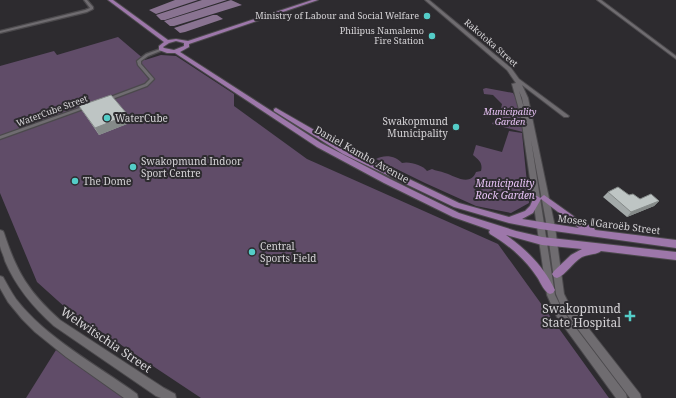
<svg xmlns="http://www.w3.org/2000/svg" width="676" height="398" font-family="'Noto Serif',serif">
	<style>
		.green { fill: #604c68 }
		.water { fill: #897391 }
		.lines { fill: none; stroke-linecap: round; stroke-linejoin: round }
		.minor-casing { stroke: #4b494c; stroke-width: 2.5 }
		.tertiary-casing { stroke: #4b494c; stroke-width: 2 }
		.primary-casing { stroke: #4b494c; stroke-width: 2 }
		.minor { fill: #6f6c70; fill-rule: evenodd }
		.tertiary { fill: #6f6c70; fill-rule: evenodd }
		.primary { fill: #9d77aa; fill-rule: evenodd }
		.wall { fill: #a3a9a9 }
		.shaded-wall { fill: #858a89 }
		.building { fill: #bec5c4; stroke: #858a89 }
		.poi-dot { fill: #54cdc8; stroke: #2d2b2f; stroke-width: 1.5 }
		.labels { text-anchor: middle; stroke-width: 4; stroke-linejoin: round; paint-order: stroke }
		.far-poi-label { font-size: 9px; fill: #d5d3d6; stroke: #2d2b2f; text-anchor: end }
		.far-street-label { font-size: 9px; fill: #d5d3d6; stroke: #2d2b2f }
		.far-park-label { font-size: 9px; font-style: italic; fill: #e7c2f5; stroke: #2d2b2f }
		.poi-label { font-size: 10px; fill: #d5d3d6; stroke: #2d2b2f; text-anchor: start }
		.street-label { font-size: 10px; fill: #d5d3d6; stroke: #2d2b2f }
		.park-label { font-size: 10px; font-style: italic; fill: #e7c2f5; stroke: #2d2b2f }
		.near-poi-label { font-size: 12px; fill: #d5d3d6; stroke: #2d2b2f; text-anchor: end }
		.near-street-label { font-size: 12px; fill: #d5d3d6; stroke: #2d2b2f }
	</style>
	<rect width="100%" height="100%" fill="#2d2b2f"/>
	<path class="green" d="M 118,37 L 145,60 L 161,55 L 176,56 L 234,94 L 234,106 L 307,159 L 498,244 L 609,398 L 201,398 L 67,309 L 37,282 L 0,193 L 0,66 L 54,51 L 57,55 Z
		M 486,88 L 513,93 L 518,102 L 523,132 L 492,124 L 493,122 L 498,123 L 502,104 L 493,95 L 484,94 L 483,89 Z
		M 509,131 L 522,133 L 529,203 L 511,213 L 476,206 L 425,183 L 376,159 C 385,154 396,156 402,163 C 409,161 423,165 427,171 L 432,169 C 436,171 440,171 445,173 C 455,176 470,187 476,172 L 481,171 C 483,163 479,160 473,155 L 476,145 L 502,152 Z
		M 56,350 L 121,395 L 123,398 L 26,398 Z"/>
	<path class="water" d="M 175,0 L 198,0 L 156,14 L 149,10 Z
		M 202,0 L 227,0 L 165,20 L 161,20 L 156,15 Z
		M 231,0 L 242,5 L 174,26 L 170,26 L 164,21 Z
		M 213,15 L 217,15 L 223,19 L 185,32 L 180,33 L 174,28 Z"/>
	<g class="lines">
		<defs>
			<path id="minor" d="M 84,0 L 87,0 L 93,7 L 93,9 L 87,12 L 0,33 L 0,31 L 85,10 L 90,8 Z
				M 160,49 L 163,50 L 148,56 L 141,61 L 141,64 L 154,79 L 147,86 L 107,101 L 105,101 L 105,99 L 145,84 L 150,79 L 138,65 L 137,61 L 146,54 Z
				M 85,106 L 89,106 L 89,107 L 0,139 L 0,136 Z"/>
			<path id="tertiary" d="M 425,0 L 429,0 L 511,68 L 519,79 L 569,116 L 568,117 L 564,117 L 522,85 L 528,98 L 555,227 L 564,294 L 568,302 L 640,394 L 641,398 L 630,398 L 562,308 L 556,294 L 547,227 L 531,140 L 555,295 L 563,311 L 626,394 L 627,398 L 616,398 L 557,317 L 547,295 L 521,117 L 512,84 L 516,83 L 507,70 ZM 519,91 L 522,98 L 524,108 Z
				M 597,0 L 601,0 L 676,56 L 676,59 Z
				M 0,230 L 3,231 L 4,233 C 17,273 29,292 60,320 L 164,388 L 175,394 L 176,398 L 161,398 L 156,396 L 54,326 C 33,307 16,287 5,261 C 4,256 1,251 0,246 C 0,241 0,235 0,230 Z
				M 0,276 L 3,277 C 7,284 11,292 16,299 C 46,338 97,365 137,394 L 138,398 L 124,398 L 66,357 L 35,332 L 22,319 L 8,302 L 0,288 Z"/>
			<path id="primary" d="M 108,0 L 113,0 L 168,40 L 176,39 L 188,41 L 312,0 L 318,0 L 189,44 L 189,47 L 180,52 L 321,143 L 390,179 L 459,213 L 516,231 L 542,237 L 676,252 L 676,260 L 601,251 C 596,255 588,254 582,257 C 573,262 566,275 557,278 L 554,277 L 552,274 L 554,271 L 571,255 L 582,249 L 542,245 L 506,235 C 526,249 544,267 555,290 L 553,293 L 550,294 C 544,292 541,283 537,277 C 525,259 509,245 490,234 L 489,232 L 490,230 L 453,217 L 384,183 L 317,147 L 175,53 L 167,53 L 159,50 L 159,46 L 164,42 ZM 176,41 L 184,43 L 184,46 L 174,50 L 164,48 L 163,47 L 169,43 Z
				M 276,108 L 349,150 L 459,203 L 509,217 L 525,211 L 530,206 L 534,197 L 537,196 L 540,198 L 544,195 L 579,220 L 594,228 L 595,230 L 676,240 L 676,248 L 540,229 L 509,223 L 454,207 L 343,154 L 274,111 L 274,109 ZM 541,199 L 579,228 L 522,219 L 533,213 Z"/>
		</defs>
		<use href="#minor" class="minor-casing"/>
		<use href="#tertiary" class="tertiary-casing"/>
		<use href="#primary" class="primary-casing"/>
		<use href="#minor" class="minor"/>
		<use href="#tertiary" class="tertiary"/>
		<use href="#primary" class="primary"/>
	</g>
	<path class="wall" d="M 79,106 L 132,122 L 99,135 Z
		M 608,192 L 640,199 L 659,201 L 654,206 L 627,217 L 603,197 Z"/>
	<path class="shaded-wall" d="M 128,115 L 132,122 L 99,135 L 95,128 Z
		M 659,201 L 654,206 L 627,217 L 631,212 Z"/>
	<path class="building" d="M 111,95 L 128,115 L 95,128 L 79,106 Z
		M 618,187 L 629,195 L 633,194 L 640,199 L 651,194 L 659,201 L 631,212 L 608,192 Z"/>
	<g class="poi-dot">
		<circle cx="427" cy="16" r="4"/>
		<circle cx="432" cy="36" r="4"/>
		<circle cx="107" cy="118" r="4"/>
		<circle cx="456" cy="127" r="4"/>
		<circle cx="133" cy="167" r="4"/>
		<circle cx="75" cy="181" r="4"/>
		<circle cx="252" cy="252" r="4"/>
		<path d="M628 310h4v4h4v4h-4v4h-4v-4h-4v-4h4z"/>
	</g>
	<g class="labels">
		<g class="far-poi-label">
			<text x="419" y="19">Ministry of Labour and Social Welfare</text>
			<text x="424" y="34">Philipus Namalemo<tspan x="424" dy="10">Fire Station</tspan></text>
		</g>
		<g class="far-street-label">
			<text transform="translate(491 43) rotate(41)" y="3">Rakotoka Street</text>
			<text transform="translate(52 111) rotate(-20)" y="3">WaterCube Street</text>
		</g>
		<g class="far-park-label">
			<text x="510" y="115">Municipality<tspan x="510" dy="10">Garden</tspan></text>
		</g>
		<g class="poi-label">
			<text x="115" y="122">WaterCube</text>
			<text x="448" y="125" text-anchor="end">Swakopmund<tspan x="448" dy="12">Municipality</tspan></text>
			<text x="141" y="165">Swakopmund Indoor<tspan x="141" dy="12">Sport Centre</tspan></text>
			<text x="83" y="185">The Dome</text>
			<text x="260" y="250">Central<tspan x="260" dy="12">Sports Field</tspan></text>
		</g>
		<g class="street-label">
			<text transform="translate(362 154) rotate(29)" y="4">Daniel Kamho Avenue</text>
			<text transform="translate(609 224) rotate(7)" y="4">Moses ǁGaroëb Street</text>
		</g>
		<g class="park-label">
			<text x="505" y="187">Municipality<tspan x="505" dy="12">Rock Garden</tspan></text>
		</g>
		<g class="near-poi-label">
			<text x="621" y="313">Swakopmund<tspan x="621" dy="14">State Hospital</tspan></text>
		</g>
		<g class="near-street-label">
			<text transform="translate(106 340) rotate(34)" y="4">Welwitschia Street</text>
		</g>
	</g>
</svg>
